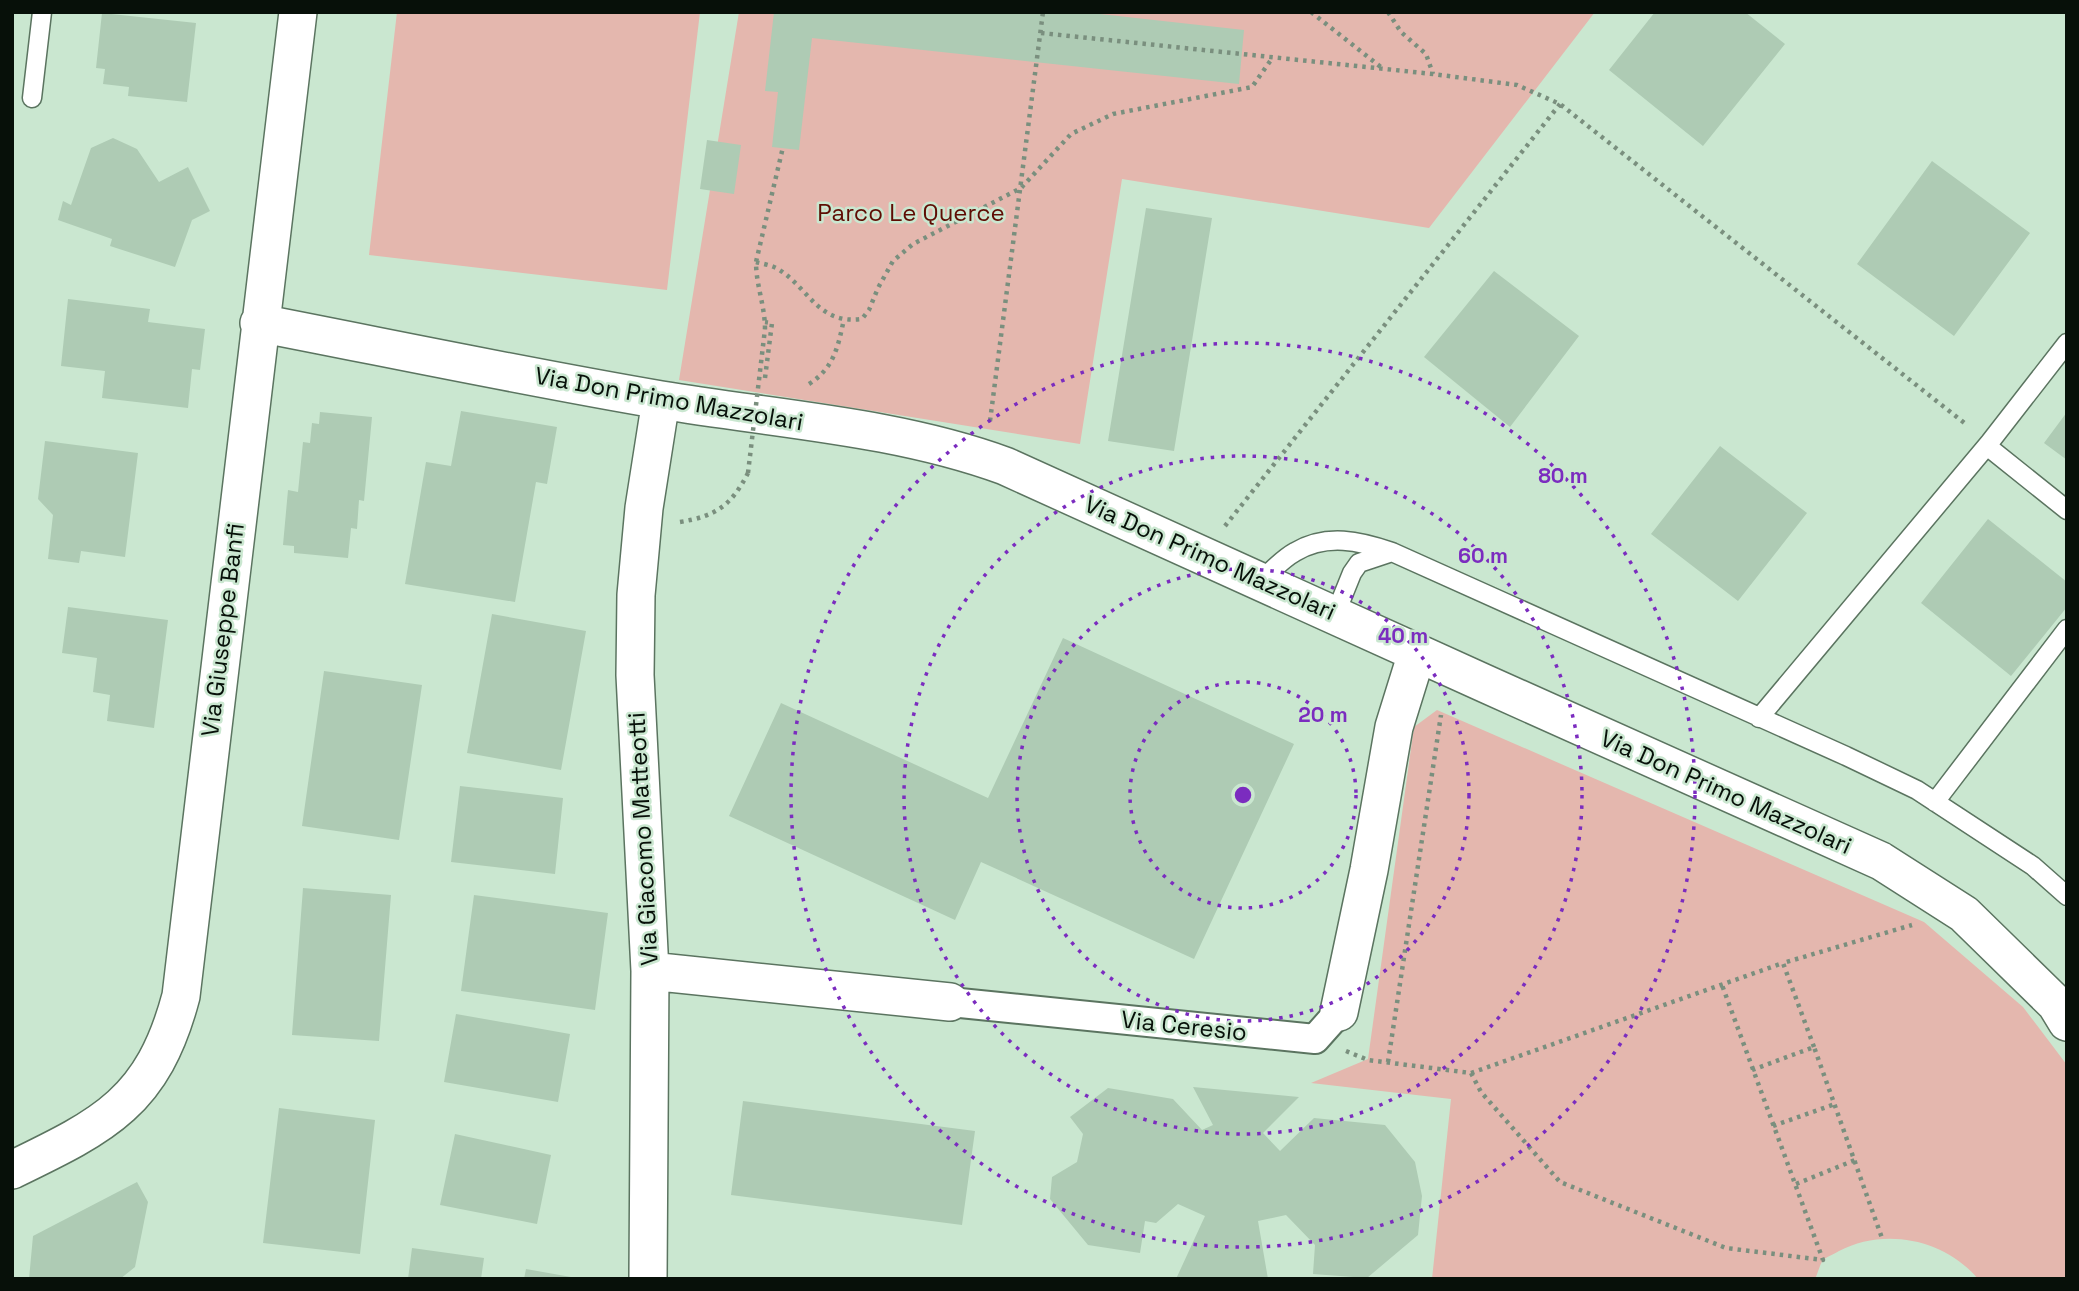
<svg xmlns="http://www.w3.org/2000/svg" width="2079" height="1291" font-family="'Space Grotesk',sans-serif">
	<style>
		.green { fill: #e4b7ae }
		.building { fill: #aecbb4 }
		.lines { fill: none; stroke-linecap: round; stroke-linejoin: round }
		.service-casing { stroke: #5b7460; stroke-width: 21 }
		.pedestrian-casing { stroke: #5b7460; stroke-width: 32 }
		.minor-casing { stroke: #5b7460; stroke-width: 40 }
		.path { stroke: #7a8f7e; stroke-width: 4.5; stroke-dasharray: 3.5 5; stroke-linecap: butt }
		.service { stroke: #fff; stroke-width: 18 }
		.pedestrian { stroke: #fff; stroke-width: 28 }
		.minor { stroke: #fff; stroke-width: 37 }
		.path-bridge { stroke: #7a8f7e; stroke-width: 4.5; stroke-dasharray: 3.5 5; stroke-linecap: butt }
		.ring { fill: none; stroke: #7b2cbf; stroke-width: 3.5; stroke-dasharray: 3.5 7 }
		.labels { text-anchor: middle; stroke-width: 5; stroke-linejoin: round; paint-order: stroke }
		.park-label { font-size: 24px; fill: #5e0c03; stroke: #cae7d0 }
		.street-label { font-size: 24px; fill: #071009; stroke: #cae7d0 }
		.centre { fill: #7b2cbf; stroke: #cae7d0; stroke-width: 3.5 }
		.ring-label { font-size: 21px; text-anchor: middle; font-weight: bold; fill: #7b2cbf; stroke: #cae7d0; stroke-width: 5; stroke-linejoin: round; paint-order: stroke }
	</style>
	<rect width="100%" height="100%" fill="#cae7d0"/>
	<path class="green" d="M 397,12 L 700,12 L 667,290 L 369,255 Z
		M 739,12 L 1595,12 L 1429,228 L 1122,179 L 1080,444 L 679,380 Z
		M 1437,710 L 1924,922 L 2023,1007 L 2067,1065 L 2067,1279 L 1978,1279 C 1945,1239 1884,1227 1839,1251 C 1835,1254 1828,1256 1824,1259 C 1820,1263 1818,1273 1815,1279 L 1432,1279 L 1451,1099 L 1311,1083 L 1368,1059 L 1414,727 Z"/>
	<path class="building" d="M 774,12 L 1082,12 L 1244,30 L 1239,84 L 812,38 L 799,150 L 772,147 L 778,92 L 765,91 Z
		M 1655,12 L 1745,12 L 1785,44 L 1703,146 L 1609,70 Z
		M 102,13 L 196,23 L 187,102 L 128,96 L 129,87 L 103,84 L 105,69 L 96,68 Z
		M 113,138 L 137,149 L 159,182 L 188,167 L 210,211 L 192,220 L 175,267 L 110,246 L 112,239 L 58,220 L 63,201 L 71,205 L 91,148 Z
		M 707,140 L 741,145 L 734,194 L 700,189 Z
		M 1932,161 L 2030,233 L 1954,336 L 1857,264 Z
		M 1146,208 L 1212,218 L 1174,451 L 1108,441 Z
		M 1494,271 L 1579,336 L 1510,427 L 1424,357 Z
		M 68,299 L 150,309 L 148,322 L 205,329 L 200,370 L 192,369 L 188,408 L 102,398 L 105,371 L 61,366 Z
		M 461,411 L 557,427 L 547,484 L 536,482 L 515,602 L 405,584 L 426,462 L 451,466 Z
		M 320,412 L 372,417 L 364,501 L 359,500 L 357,529 L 351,528 L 348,558 L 294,553 L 294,546 L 283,545 L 288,490 L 298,492 L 303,442 L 310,443 L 312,423 L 319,424 Z
		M 2067,412 L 2067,460 L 2044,443 Z
		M 45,441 L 138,453 L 125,557 L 81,551 L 79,563 L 48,559 L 53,515 L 38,499 Z
		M 1720,446 L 1807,513 L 1738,601 L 1651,534 Z
		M 1988,519 L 2067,582 L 2067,607 L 2011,676 L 1921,603 Z
		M 68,607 L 168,620 L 154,728 L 107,721 L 110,695 L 93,692 L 97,658 L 62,653 Z
		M 492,614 L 586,631 L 561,770 L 467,753 Z
		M 1063,638 L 1294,744 L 1194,959 L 981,862 L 955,920 L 729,816 L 781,703 L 988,798 Z
		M 324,671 L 422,685 L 399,840 L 302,826 Z
		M 460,786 L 563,798 L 555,874 L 451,862 Z
		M 303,888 L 391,895 L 379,1041 L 292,1035 Z
		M 474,895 L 608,913 L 595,1010 L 461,991 Z
		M 456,1014 L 570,1034 L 558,1102 L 444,1082 Z
		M 1193,1087 L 1299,1097 L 1263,1133 L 1280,1151 L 1314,1118 L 1385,1125 L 1415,1162 L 1422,1196 L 1418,1235 L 1367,1278 L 1313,1274 L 1315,1245 L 1286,1215 L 1258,1221 L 1268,1279 L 1176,1279 L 1205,1216 L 1178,1204 L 1156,1223 L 1145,1221 L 1140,1253 L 1088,1245 L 1050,1199 L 1052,1177 L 1077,1162 L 1083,1134 L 1070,1117 L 1108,1088 L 1173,1099 L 1202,1130 L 1213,1125 Z
		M 743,1101 L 975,1131 L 962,1225 L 731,1195 Z
		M 279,1108 L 375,1120 L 360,1254 L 263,1243 Z
		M 455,1134 L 551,1155 L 537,1224 L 440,1205 Z
		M 137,1182 L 148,1202 L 135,1267 L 120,1279 L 29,1279 L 33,1236 Z
		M 412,1248 L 484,1258 L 481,1279 L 408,1279 Z
		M 526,1269 L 571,1277 L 571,1279 L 524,1279 Z"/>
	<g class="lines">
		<defs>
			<path id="service" d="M 32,98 L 42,12
				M 1987,446 L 2067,510
				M 1260,581 C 1271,572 1282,559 1295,552 C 1327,533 1360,541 1392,552 L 1846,756 L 1917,790 L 2033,866 L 2067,896
				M 1335,615 L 1352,573 L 1359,563 L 1392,552
				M 1759,718 L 1990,442 L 2067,343
				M 1935,802 L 2067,629"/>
			<path id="pedestrian" d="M 950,1002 L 1315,1039 L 1339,1012"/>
			<path id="minor" d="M 259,323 C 393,349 526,377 661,400 C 774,419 896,426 1005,466 L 1486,684 L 1881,861 L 1964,914 L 2056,1004 L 2067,1022
				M 650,971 L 950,1002
				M 1339,1012 L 1369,870 L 1394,727 L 1417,653
				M 12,1170 C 105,1125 153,1102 181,996 L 298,12
				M 648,1279 L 650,971 L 635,675 L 636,595 L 644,508 L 661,400"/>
		</defs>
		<use href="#service" class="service-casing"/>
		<use href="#pedestrian" class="pedestrian-casing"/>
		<use href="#minor" class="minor-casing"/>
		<path class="path" d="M 1311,12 L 1382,68
			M 1388,12 L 1401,32 L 1426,54 L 1433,74
			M 1041,33 L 1433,74 L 1517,85 L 1560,104 L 1967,425
			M 756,262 C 763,264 771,265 778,269 C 809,288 818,325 862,319 L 869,310 L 878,288 L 893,261 L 913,244 L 1021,188 L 1071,134 L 1113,114 L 1252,87 L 1273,57
			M 765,329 C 765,306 756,285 756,262 L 783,147
			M 765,378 L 772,323 L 765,322
			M 809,384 C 834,368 838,347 844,319
			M 990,421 L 1043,12
			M 680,522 C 716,516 731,506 748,473
			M 1225,526 L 1560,104
			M 1814,1047 L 1783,963 L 1912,925
			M 1346,1051 L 1368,1060 L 1471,1073 L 1783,963
			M 1388,1062 L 1441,715
			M 1752,1070 L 1814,1047 L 1882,1238
			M 1471,1073 L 1481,1092 L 1560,1182 L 1726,1248 L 1823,1260 L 1722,985
			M 1773,1126 L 1835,1104
			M 1796,1184 L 1855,1160"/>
		<use href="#service" class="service"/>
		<use href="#pedestrian" class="pedestrian"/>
		<use href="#minor" class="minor"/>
		<path class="path-bridge" d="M 748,473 L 765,329"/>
	</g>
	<g class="ring">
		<circle cx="1243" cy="795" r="113"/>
		<circle cx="1243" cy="795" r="226"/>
		<circle cx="1243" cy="795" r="339"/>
		<circle cx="1243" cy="795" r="452"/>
	</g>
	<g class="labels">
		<g class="park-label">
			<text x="911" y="221">Parco Le Querce</text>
		</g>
		<g class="street-label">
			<text transform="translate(669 399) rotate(10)" y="8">Via Don Primo Mazzolari</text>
			<text transform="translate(1210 558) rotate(24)" y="8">Via Don Primo Mazzolari</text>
			<text transform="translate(223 630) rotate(-83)" y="8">Via Giuseppe Banfi</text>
			<text transform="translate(1726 792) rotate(24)" y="8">Via Don Primo Mazzolari</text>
			<text transform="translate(643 839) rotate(-93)" y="8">Via Giacomo Matteotti</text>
			<text transform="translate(1184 1026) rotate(6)" y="8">Via Ceresio</text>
		</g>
	</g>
	<circle cx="1243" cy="795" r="10" class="centre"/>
	<g class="ring-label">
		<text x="1563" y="483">80 m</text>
		<text x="1483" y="563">60 m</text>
		<text x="1403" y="643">40 m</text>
		<text x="1323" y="722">20 m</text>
	</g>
	<rect width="2079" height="1291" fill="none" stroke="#071009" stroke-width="28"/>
</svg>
